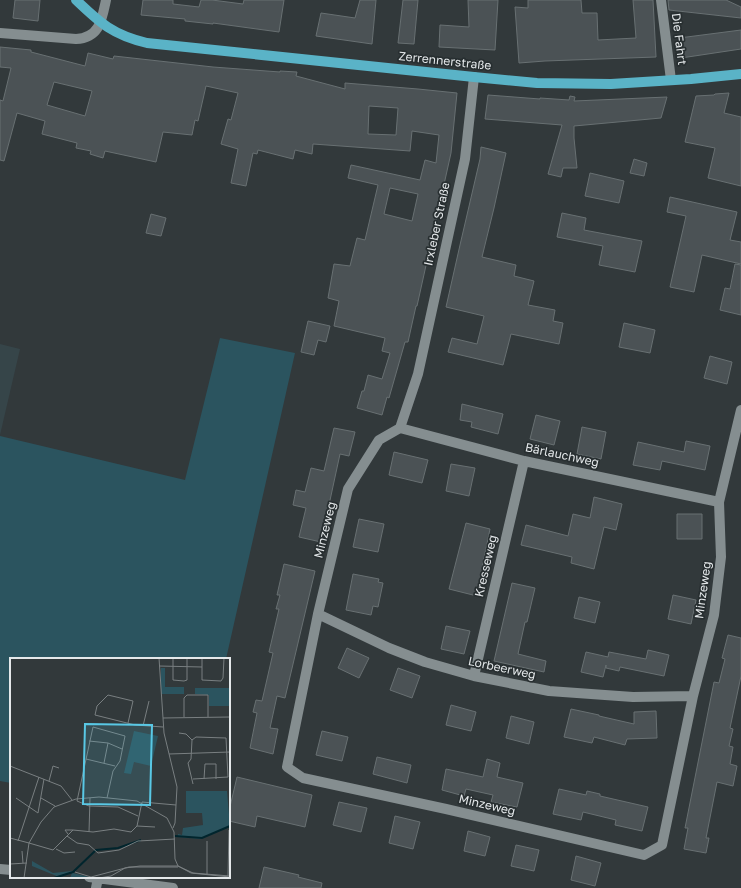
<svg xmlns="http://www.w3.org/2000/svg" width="741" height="888" font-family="'Golos Text',sans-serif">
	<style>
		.built { fill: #364549 }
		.green { fill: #2b545f }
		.building { fill: #4b5255; stroke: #687072; fill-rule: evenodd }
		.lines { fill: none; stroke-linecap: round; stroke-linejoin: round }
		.minor { stroke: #858e90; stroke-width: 10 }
		.major { stroke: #5ab3c7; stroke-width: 10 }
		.labels { text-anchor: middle; stroke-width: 3.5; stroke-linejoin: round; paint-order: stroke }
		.street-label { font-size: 12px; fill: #e4e8ea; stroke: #282f31 }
		.inset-river { fill: none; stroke: #01252d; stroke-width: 2 }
		.inset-road { fill: none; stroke: #797f81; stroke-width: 1 }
		.view { fill: #59c8e5; fill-opacity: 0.15; stroke: #59c8e5; stroke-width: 2 }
		.inset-edge { fill: none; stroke: #e4e8ea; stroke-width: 2 }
	</style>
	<rect width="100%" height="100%" fill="#32393b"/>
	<path class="built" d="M 0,344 L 20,349 L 0,435 Z"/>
	<path class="green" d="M 220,338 L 295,353 L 226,659 L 11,659 L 11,783 L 0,781 L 0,436 L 185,480 Z"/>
	<path class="building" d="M 15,0 L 40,0 L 38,21 L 13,18 Z
		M 143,0 L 173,0 L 173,4 L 199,7 L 201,0 L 212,0 L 243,4 L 244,0 L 284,0 L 279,32 L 213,23 L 213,24 L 185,21 L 185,19 L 141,15 Z
		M 360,0 L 376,0 L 372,44 L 316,36 L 321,13 L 355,18 Z
		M 403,0 L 418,0 L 414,44 L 398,43 Z
		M 468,0 L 498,0 L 495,50 L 439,47 L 440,25 L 469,27 Z
		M 528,0 L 581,0 L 582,13 L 597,13 L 598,40 L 636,38 L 633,0 L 653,0 L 656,57 L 545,61 L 519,63 L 515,7 L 528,8 Z
		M 668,0 L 726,0 L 741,7 L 741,18 L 669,10 Z
		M 741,30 L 741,49 L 681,58 L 679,38 Z
		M 0,47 L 31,50 L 31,52 L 85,66 L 88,53 L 113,59 L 114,56 L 213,67 L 280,72 L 280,71 L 297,72 L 296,76 L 345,89 L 345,83 L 418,89 L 457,93 L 451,153 L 417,306 L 416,306 L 408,342 L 405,342 L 389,398 L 387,397 L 382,415 L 357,408 L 362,391 L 364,391 L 368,375 L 382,379 L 390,353 L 382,351 L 385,338 L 334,326 L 339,301 L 328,298 L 334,264 L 350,266 L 357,238 L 365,240 L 378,185 L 348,178 L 351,165 L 420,180 L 425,160 L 436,163 L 439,135 L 412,131 L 410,151 L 313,144 L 312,154 L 295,150 L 293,159 L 258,150 L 257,154 L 253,153 L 246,186 L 231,183 L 238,149 L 221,144 L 228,119 L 231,120 L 238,93 L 206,86 L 198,121 L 195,120 L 192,135 L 163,132 L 156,162 L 105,151 L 103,158 L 90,154 L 91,151 L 76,148 L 77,143 L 42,134 L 45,121 L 17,113 L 4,161 L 0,160 L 0,100 L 3,101 L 11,68 L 0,67 ZM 54,82 L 92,91 L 85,116 L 47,105 ZM 369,106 L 398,108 L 396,135 L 368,134 ZM 390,188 L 418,194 L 412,221 L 384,214 Z
		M 729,93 L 724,113 L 741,117 L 741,186 L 708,178 L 715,148 L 685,142 L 696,96 L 714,95 L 715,94 Z
		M 488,95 L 540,99 L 540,98 L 569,100 L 570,96 L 575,97 L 574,101 L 667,97 L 661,118 L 574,126 L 574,138 L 577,168 L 563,168 L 561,177 L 548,174 L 562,125 L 485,119 Z
		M 481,147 L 506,153 L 494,208 L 482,257 L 516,265 L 514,276 L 534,281 L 528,305 L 555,310 L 553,321 L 563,323 L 559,344 L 511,334 L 503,365 L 448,352 L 452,338 L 477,344 L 484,316 L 446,307 L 460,245 L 480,159 Z
		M 634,159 L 647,163 L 644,176 L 630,173 Z
		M 590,173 L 624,181 L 619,203 L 585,196 Z
		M 670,197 L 737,212 L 730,240 L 741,242 L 741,264 L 702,255 L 694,292 L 670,287 L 686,216 L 667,212 Z
		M 562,213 L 586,218 L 584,230 L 642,241 L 635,272 L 599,265 L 603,246 L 557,237 Z
		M 151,214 L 166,218 L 161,236 L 146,233 Z
		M 735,264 L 741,265 L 741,315 L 720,310 L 725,288 L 730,289 Z
		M 308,321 L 330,326 L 326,342 L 318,340 L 314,355 L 301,352 Z
		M 624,323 L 655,330 L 650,353 L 619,347 Z
		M 710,356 L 732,362 L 727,384 L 704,378 Z
		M 462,404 L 503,414 L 498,434 L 471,427 L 472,422 L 460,420 Z
		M 536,415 L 560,421 L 554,445 L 530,439 Z
		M 582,427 L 606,432 L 601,459 L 577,454 Z
		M 334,428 L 355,432 L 349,456 L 340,454 L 321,542 L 299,537 L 306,508 L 293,505 L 296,490 L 305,492 L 311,468 L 324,471 Z
		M 686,441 L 710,446 L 705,470 L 662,461 L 660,470 L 633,465 L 638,442 L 684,452 Z
		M 394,452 L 428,460 L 422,483 L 389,475 Z
		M 451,464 L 475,468 L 469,496 L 446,491 Z
		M 594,497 L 622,504 L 616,530 L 604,527 L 594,569 L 571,563 L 572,557 L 521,545 L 526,525 L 568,536 L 573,514 L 590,518 Z
		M 677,514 L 702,514 L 702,539 L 677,539 Z
		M 359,519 L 384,524 L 378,552 L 353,547 Z
		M 466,523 L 490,529 L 482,568 L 484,568 L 477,596 L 449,589 Z
		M 284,564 L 315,571 L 285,698 L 277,696 L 270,728 L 278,729 L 273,754 L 250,748 L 257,713 L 253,712 L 256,700 L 262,701 L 273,653 L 269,652 L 279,609 L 276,609 L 280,595 L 277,595 Z
		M 353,574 L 379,579 L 378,582 L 383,583 L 378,607 L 373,606 L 371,615 L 346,610 Z
		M 512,583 L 535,588 L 527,622 L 525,622 L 518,654 L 546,661 L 544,672 L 494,661 Z
		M 673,595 L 696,600 L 691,624 L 668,619 Z
		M 579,597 L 600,602 L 595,623 L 574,618 Z
		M 446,626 L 470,631 L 464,654 L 441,649 Z
		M 728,635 L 741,638 L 741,676 L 730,728 L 733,729 L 729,746 L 733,747 L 730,764 L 737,766 L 733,786 L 717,782 L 706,838 L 709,838 L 706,853 L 684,849 L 688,828 L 685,828 L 714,682 L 719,683 L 725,659 L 722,658 Z
		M 347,648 L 369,658 L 359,678 L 338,668 Z
		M 648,650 L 669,655 L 664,676 L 620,667 L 619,671 L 606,668 L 606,665 L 603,677 L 581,672 L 586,652 L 608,657 L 609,652 L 646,659 Z
		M 398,668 L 420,676 L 412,698 L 390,690 Z
		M 451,705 L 476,712 L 471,731 L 446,725 Z
		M 571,709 L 599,715 L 599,716 L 634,724 L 634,712 L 656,711 L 657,738 L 627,739 L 625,745 L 594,737 L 592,743 L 564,737 Z
		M 511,716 L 534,722 L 529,744 L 506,738 Z
		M 322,731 L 348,737 L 342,761 L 316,755 Z
		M 377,757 L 411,765 L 407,783 L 373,774 Z
		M 487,759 L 500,763 L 497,777 L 523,783 L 517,807 L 491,802 L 493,795 L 466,789 L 464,796 L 442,790 L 446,769 L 483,777 Z
		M 237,777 L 312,795 L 305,827 L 257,816 L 255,827 L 229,821 L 229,811 Z
		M 559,789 L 586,795 L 587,791 L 600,794 L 600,796 L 648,807 L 642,831 L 615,825 L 616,820 L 583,812 L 581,820 L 553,814 Z
		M 339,802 L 367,808 L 361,832 L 333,825 Z
		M 395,816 L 420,822 L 413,849 L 389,843 Z
		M 468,831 L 490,837 L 485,856 L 464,851 Z
		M 516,845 L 539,850 L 534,871 L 511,866 Z
		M 576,856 L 601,863 L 595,886 L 571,880 Z
		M 264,867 L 299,875 L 298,877 L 322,883 L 321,888 L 259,888 Z"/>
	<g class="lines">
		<path class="minor" d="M 661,0 L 671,80
			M 0,33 L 76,39 C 100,38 102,19 106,0
			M 474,77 L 465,159 L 418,374 L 400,428 L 379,440 L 348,489 L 318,614 L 287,767 L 303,778 L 446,809 L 644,855 L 662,845 L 693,696 L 714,615 L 721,557 L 719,502 L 741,410
			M 400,428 L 524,461 L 719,502
			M 318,614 L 389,648 L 425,662 L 474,676 L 549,691 L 633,697 L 693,696
			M 474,676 L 524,461
			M 0,869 L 11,870
			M 89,877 L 173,888
			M 96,888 L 98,878"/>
		<path class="major" d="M 76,0 C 100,23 113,35 147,43 L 474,77 L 537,83 L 611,84 L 691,79 L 741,74"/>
	</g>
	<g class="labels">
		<g class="street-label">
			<text transform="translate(679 39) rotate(83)" y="4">Die Fahrt</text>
			<text transform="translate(445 61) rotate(6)" y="4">Zerrennerstraße</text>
			<text transform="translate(437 224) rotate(-78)" y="4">Irxleber Straße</text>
			<text transform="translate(562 455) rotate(12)" y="4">Bärlauchweg</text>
			<text transform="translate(325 530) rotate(-76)" y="4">Minzeweg</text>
			<text transform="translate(486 566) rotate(-77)" y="4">Kresseweg</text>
			<text transform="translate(703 590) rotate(-82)" y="4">Minzeweg</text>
			<text transform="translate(502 668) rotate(12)" y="4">Lorbeerweg</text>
			<text transform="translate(487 805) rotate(13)" y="4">Minzeweg</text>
		</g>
	</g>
	<g transform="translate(10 658)">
		<rect width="220" height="220" fill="#32393b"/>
		<path d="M 151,10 L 155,10 L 155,29 L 174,29 L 174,36 L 151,36 ZM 185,30 L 220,30 L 220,48 L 199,48 L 199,37 L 185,36 ZM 124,73 L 148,78 L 141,108 L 124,104 L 121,116 L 114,115 ZM 176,133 L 217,133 L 220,168 L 191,181 L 168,179 L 168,176 L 172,177 L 173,170 L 193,167 L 192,155 L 176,155 ZM 22,203 L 43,215 L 62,213 L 63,215 L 79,219 L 60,220 L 62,215 L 49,219 L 22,208 Z" fill="#2b545f"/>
		<path class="inset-river" d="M 165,178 L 192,180 L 220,168M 44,220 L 63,214 L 86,192 L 108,190 L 131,182"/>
		<path class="inset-road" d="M 149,0 L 154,75 L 167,129 L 165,165 L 163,170M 163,0 L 163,22 L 174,23 L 177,22 L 177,0M 192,0 L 192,22 L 211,23 L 213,20 L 214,0M 149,8 L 192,9M 174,59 L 174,40 L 177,37 L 198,37 L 198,59M 153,60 L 220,59M 118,65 L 123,43 L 98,37 L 87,48 L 85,57 L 125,67 L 153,69M 133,68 L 139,43M 169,75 L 176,76 L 182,82M 79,83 L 98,85 L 112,91M 159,96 L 220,94M 76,101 L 105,108M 94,105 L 98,85M 0,108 L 51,128 L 62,142M 194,121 L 195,106 L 206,106 L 206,121M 39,123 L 43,108 L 49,110M 183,126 L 178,105 L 181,101 L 182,82 L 186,79 L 216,80 L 218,119 L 183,121M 6,140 L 28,155 L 34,121M 31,140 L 45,148M 97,140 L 103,113 L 110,103 L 115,78 L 83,69 L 67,143 L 79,148 L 108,149 L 128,158M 127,168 L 145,169M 79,174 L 80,140M 58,176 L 55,172 L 63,172M 57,178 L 67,185 L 79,187 L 88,195 L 109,192 L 128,183 L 165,181M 0,180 L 19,185 L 31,164 L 44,149 L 66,141 L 89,139 L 127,143 L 157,160 L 164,174 L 165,201 L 168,208 L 181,215 L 220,219M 8,183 L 29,119M 46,191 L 54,195 L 65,194M 12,193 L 13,205M 0,206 L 17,205M 65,214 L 81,219 L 119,209 L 168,209M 197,217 L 197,183M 218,218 L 219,172M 14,220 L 19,185 L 43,192 L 63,172 L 83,174 L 104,171 L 121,174 L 127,168 L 132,144 L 166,147M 89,220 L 101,218 L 115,210 L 130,208 L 168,208 L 183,215 L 220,218"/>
		<path class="view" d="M 75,66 L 142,67 L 140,147 L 73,146 Z"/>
		<rect width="220" height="220" class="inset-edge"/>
	</g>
</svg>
